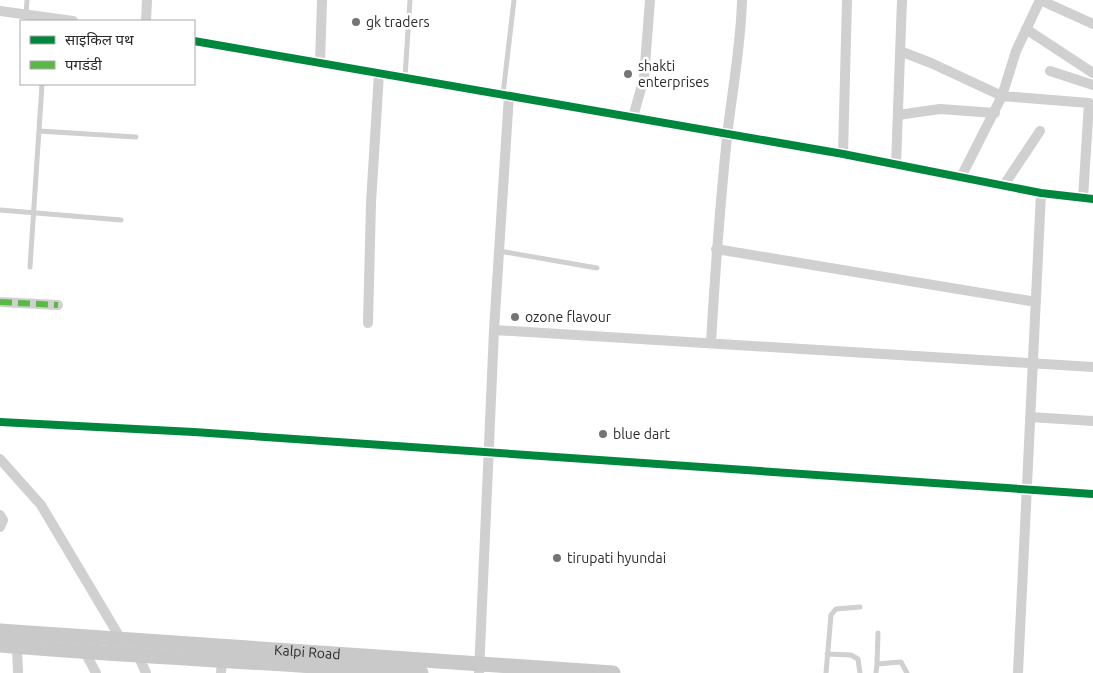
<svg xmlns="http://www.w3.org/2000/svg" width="1093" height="673" font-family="Ubuntu,'Noto Sans Devanagari',sans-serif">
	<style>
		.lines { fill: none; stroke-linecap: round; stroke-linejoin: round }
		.lane { stroke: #d0d0d0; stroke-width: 5 }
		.street { stroke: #d0d0d0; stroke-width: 10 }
		.secondary { stroke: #c9c9c9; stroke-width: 15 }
		.quiet { stroke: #58b947; stroke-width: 6; stroke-dasharray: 12 6; stroke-linecap: butt }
		.cycleway-casing { stroke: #fff; stroke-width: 11 }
		.cycleway { stroke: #00873e; stroke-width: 8 }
		.poi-dot { fill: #757575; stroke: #fff; stroke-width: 2 }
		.labels { text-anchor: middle; stroke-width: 5; stroke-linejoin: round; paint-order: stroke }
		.poi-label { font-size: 14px; fill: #2b2b2b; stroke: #fff; text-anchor: start }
		.street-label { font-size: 14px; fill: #2b2b2b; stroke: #fff }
	</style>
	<rect width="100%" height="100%" fill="#fff"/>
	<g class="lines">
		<path class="lane" d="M 26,14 L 27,0
			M 405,77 L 410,0
			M 503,94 L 514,0
			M 39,131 L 136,137
			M 0,210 L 121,220
			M 499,251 L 597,268
			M 30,267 L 42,84
			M 827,654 L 851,655 L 858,659 L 860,673
			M 877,664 L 878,633
			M 826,673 L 831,615 L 836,609 L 860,607
			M 876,673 L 877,664 L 901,662 L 907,673"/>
		<path class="street" d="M 1040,0 L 1093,24
			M 0,11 L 73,21
			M 146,21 L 147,0
			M 1026,29 L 1093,73
			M 194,41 L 843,154 L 1041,193 L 1093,199
			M 900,51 L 931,63 L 1002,96 L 1089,103 L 1083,198
			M 320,63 L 322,0
			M 1050,71 L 1093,85
			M 898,115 L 940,109 L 995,113
			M 633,117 L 644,78 L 650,0
			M 843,154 L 847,0
			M 896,165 L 902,0
			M 961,177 L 1002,96 L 1016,51 L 1040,0
			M 1004,185 L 1040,131
			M 716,249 L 1036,302
			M 0,302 L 58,305
			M 368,323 L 371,203 L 379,73
			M 494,330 L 1093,367
			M 711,343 C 715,274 720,205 727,137 C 732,91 741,46 742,0
			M 1030,417 L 1093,421
			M 0,422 L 194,432 L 1093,494
			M 0,459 L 41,505 L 122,641
			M 0,515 L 3,520 L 0,527
			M 17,646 L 18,673
			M 85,652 L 96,673
			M 138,655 L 146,673
			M 221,673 L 222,659
			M 479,673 L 494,330 L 509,95
			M 1018,673 L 1041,193"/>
		<g class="secondary">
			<path id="s1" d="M 0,631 L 613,673"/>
			<path d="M 0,645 C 140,657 281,663 421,673"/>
		</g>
		<path class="quiet" d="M 0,302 L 58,305"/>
		<defs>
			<path id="cycleway" d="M 194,41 L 843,154 L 1041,193 L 1093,199
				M 0,422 L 194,432 L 1093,494"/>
		</defs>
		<use href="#cycleway" class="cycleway-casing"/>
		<use href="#cycleway" class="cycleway"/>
	</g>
	<g class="poi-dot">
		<circle cx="356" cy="22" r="5"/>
		<circle cx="628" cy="74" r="5"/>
		<circle cx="515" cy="317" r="5"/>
		<circle cx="603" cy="434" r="5"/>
		<circle cx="557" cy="558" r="5"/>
	</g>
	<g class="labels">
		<g class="poi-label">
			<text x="366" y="27">gk traders</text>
			<text x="638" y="71">shakti<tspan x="638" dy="16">enterprises</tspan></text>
			<text x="525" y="322">ozone flavour</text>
			<text x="613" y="439">blue dart</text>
			<text x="567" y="563">tirupati hyundai</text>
		</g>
		<g class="street-label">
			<text dy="5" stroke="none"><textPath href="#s1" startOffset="308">Kalpi Road</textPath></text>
		</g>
	</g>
	<rect x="20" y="20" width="175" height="65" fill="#ffffff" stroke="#aaaaaa"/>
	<rect x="30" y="36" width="25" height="8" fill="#00873e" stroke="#aaaaaa"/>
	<text x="65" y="45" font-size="15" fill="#2b2b2b">साइकिल पथ</text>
	<rect x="30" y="61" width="25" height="8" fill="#58b947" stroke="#aaaaaa"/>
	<text x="65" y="70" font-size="15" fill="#2b2b2b">पगडंडी</text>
</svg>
